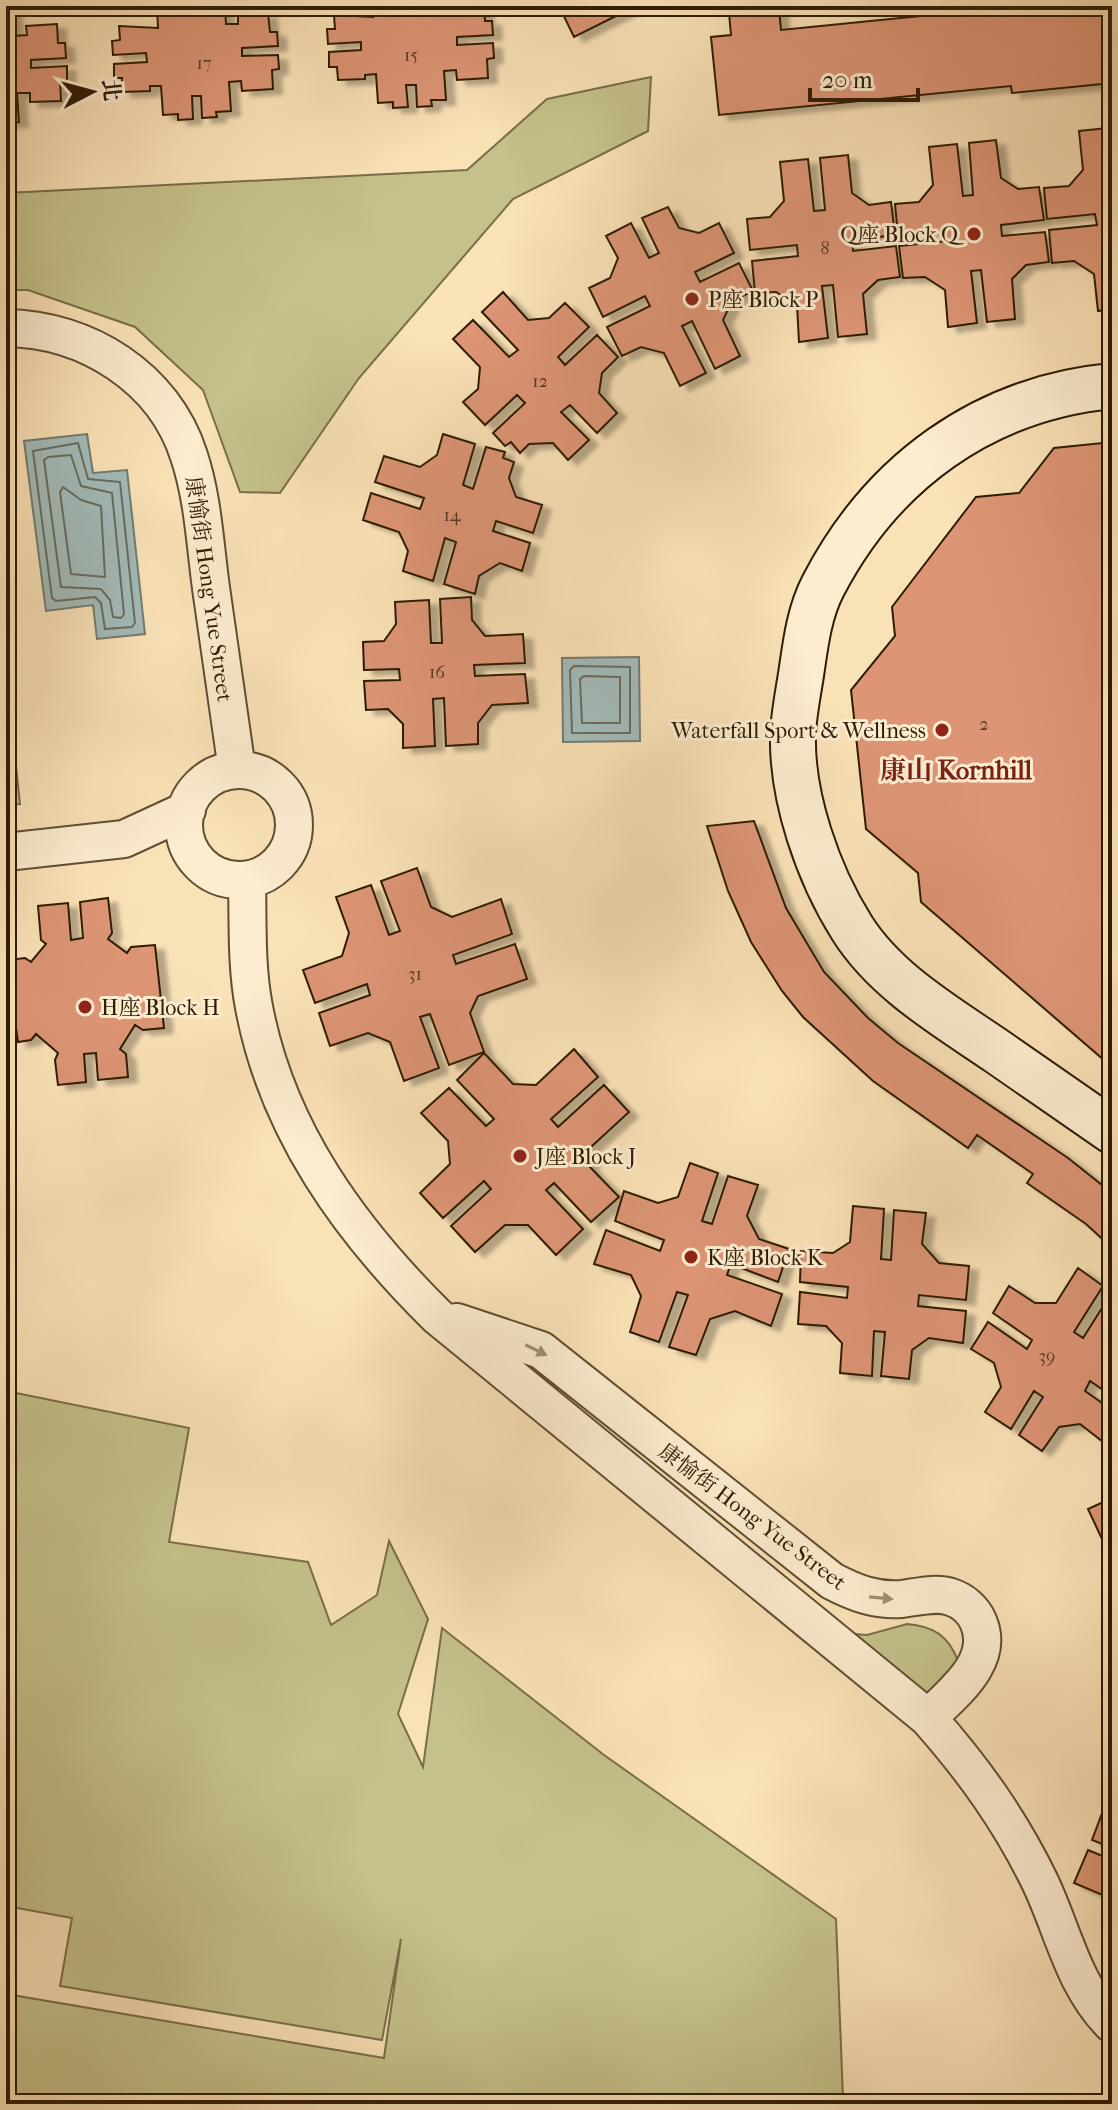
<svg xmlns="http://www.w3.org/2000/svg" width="1118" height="2110" font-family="'IM FELL French Canon','Noto Serif TC',serif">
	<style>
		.green { fill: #c5c18a; stroke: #796e47; stroke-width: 2 }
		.water { fill: #a2bbb9; stroke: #737b71; stroke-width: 2 }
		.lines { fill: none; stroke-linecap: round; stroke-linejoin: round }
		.shore { stroke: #686c5e; stroke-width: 2 }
		.building { fill: #dd9574; stroke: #2d1c04; stroke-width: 2; filter: url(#shadow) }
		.street-casing { stroke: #604e31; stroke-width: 40 }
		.secondary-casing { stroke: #2d1c04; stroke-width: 48 }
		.street { stroke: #fcecd0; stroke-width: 36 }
		.secondary { stroke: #fcecd0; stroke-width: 44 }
		.oneway { fill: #9f8e74 }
		.poi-dot { fill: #8f2418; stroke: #fcecd0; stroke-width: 3 }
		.labels { text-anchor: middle; stroke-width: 6; stroke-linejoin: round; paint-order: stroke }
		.number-label { font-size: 18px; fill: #593a20 }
		.poi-label { font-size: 22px; fill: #2d1c04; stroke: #fcecd0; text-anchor: start }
		.street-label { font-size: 22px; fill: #2d1c04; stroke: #fcecd0 }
		.quarter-label { font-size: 26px; font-weight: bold; fill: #7a1f14; stroke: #fcecd0 }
	</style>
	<defs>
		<filter id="shadow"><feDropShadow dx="9" dy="5" stdDeviation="2" flood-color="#0004"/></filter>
	</defs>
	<rect width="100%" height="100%" fill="#fae2b7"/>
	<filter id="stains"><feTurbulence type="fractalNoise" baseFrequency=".0025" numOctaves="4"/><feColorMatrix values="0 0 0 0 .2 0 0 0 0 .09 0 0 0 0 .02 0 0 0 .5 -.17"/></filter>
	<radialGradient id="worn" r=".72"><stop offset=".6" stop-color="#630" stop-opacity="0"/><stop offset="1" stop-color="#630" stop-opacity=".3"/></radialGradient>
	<path class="green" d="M 651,77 L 648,131 L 513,199 L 359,378 L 280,493 L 240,492 L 203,390 L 135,327 L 28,290 L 6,290 L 6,193 L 467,170 L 547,99 Z
		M 6,670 L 20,804 L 6,805 Z
		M 6,1391 L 189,1428 L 169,1542 L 308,1562 L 331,1625 L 377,1595 L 389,1541 L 428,1619 L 398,1714 L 423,1767 L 442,1628 L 604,1755 L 836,1919 L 843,2098 L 831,2104 L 6,2104 L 6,1994 L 384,2058 L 401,1939 L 382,2040 L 60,1986 L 72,1918 L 6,1906 Z
		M 907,1624 C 933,1626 949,1636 958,1661 L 939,1710 L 853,1634 L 867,1635 Z"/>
	<path class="water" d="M 87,434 L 93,473 L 127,470 L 145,634 L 97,639 L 93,605 L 46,611 L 24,441 Z
		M 639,657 L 640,741 L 563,742 L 562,658 Z"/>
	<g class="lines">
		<path class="shore" d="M 78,443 L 88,479 L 120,482 L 135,623 L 132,627 L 105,629 L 101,603 L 95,597 L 56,601 L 52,598 L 33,451 Z
			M 71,455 L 81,486 L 112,493 L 124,614 L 121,618 L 113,617 L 110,600 L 101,589 L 61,587 L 44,460 L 48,457 Z
			M 63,487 L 81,500 L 101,506 L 105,577 L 71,574 L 60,492 Z
			M 574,666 L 630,667 L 630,733 L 572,733 L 570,670 Z
			M 584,676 L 620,677 L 620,723 L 582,723 L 580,679 Z"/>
	</g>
	<path class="building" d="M 157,6 L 186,6 L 187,14 L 196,14 L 196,6 L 225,6 L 226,24 L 238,24 L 238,15 L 268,13 L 270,32 L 277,32 L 278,46 L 242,48 L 242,56 L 278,55 L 279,69 L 272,70 L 273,89 L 242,91 L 241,81 L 229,82 L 231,111 L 216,112 L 217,117 L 202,118 L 201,96 L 192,96 L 193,119 L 178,120 L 178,114 L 163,115 L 161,86 L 150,86 L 150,91 L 122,92 L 122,78 L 114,78 L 114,64 L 147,62 L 146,53 L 113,55 L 112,41 L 120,40 L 119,26 L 158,28 Z
		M 372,6 L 440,6 L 441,14 L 453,13 L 453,6 L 484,6 L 485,21 L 492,21 L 493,35 L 457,37 L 457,45 L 493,43 L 494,58 L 487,59 L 488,78 L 457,80 L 456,70 L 444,71 L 446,100 L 431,100 L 432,106 L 417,107 L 416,85 L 406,85 L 408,107 L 393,108 L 393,102 L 378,103 L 376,74 L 365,75 L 365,79 L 338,80 L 337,67 L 329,67 L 329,52 L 361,50 L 361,42 L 328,44 L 327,29 L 335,29 L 334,15 L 373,17 Z
		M 559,6 L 636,6 L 574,37 Z
		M 939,6 L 1112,6 L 1112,83 L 1012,93 L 1011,86 L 719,115 L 711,37 L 731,35 L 729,13 L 779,8 L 781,30 L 940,14 Z
		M 6,7 L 13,7 L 14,36 L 27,35 L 26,26 L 57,24 L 58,43 L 65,43 L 66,58 L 31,60 L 31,68 L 67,66 L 67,81 L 60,81 L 61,101 L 30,102 L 30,93 L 17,93 L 19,122 L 6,123 Z
		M 1107,128 L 1112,178 L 1112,309 L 1098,311 L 1094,274 L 1074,261 L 1052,263 L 1049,230 L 1097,225 L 1095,214 L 1047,219 L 1044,188 L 1069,186 L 1083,170 L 1079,131 Z
		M 996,140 L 1001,178 L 1018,189 L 1039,187 L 1044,220 L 1001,225 L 1002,236 L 1045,232 L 1049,262 L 1026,265 L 1012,279 L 1015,319 L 987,322 L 981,270 L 971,271 L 977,323 L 948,327 L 945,290 L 925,277 L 903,278 L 899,246 L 947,241 L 946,230 L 898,235 L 895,204 L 919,202 L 933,185 L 929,147 L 957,144 L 963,196 L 973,195 L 969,143 Z
		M 848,155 L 852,193 L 869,205 L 891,202 L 895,235 L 852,240 L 853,251 L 896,246 L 900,277 L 878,280 L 863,294 L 867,334 L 838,337 L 833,285 L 822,286 L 828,338 L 799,342 L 797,305 L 776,292 L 755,293 L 752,261 L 798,256 L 797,245 L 750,250 L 747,219 L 770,217 L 784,201 L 780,162 L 808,159 L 814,211 L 825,210 L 820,158 Z
		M 668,207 L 679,228 L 699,233 L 719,223 L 734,253 L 695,272 L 700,282 L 739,263 L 753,291 L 732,301 L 723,320 L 740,356 L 715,369 L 692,321 L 682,326 L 706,373 L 680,386 L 664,353 L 641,347 L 622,356 L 607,327 L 650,306 L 645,296 L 603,317 L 589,288 L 610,278 L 618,258 L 606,236 L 631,223 L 649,258 L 659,253 L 642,218 Z
		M 503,292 L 528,320 L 549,318 L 565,303 L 589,327 L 558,357 L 565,365 L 597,335 L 618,357 L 602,373 L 599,393 L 617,413 L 597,433 L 570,405 L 561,412 L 589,440 L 568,460 L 553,443 L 529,444 L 520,453 L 511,442 L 505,446 L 493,433 L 525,403 L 517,395 L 485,425 L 463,402 L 478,389 L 480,367 L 453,339 L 473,320 L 509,357 L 518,350 L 482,312 Z
		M 443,434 L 475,444 L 463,485 L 473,489 L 486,447 L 505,452 L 503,458 L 514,462 L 509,478 L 516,497 L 542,505 L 533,533 L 496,521 L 493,531 L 530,543 L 522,571 L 500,563 L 479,576 L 475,594 L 444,584 L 456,542 L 445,538 L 433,581 L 403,571 L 408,551 L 399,532 L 363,520 L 371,493 L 420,509 L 424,498 L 375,482 L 384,456 L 420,467 L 437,455 Z
		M 1112,442 L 1112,1067 L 921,902 L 918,873 L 866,829 L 851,690 L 895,636 L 892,607 L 976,497 L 1019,493 L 1054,448 Z
		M 471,597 L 472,620 L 485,636 L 523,634 L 525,663 L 474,665 L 475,676 L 525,674 L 528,703 L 492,705 L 478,723 L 478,744 L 446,746 L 444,698 L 433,699 L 435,746 L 403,748 L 403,724 L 388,709 L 366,710 L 364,681 L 400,680 L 399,669 L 364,670 L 363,642 L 384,641 L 396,624 L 395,602 L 429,600 L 431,643 L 442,643 L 440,599 Z
		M 754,821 L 786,908 L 824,972 L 868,1018 L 898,1043 L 1068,1158 L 1112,1193 L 1112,1248 L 1086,1224 L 1027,1183 L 1033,1174 L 977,1135 L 968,1148 L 873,1081 L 803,1017 L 782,991 L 751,942 L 728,891 L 707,826 Z
		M 417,868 L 431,907 L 452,917 L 501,899 L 512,934 L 453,955 L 456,964 L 515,944 L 527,979 L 478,996 L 470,1013 L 484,1052 L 449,1065 L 430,1014 L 420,1017 L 439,1068 L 404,1081 L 390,1042 L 368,1033 L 330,1046 L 319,1013 L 370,995 L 367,984 L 315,1003 L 303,970 L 342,956 L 349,933 L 336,897 L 371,885 L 389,935 L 400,931 L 381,881 Z
		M 108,898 L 112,933 L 108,939 L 127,953 L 131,947 L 155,945 L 164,1028 L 143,1030 L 135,1025 L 120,1049 L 126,1054 L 128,1077 L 98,1080 L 96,1053 L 84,1054 L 86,1082 L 58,1085 L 55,1060 L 58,1053 L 36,1034 L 31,1040 L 18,1042 L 16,1028 L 10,1029 L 6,989 L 6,973 L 10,973 L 8,960 L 25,958 L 31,962 L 46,944 L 41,940 L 38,906 L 68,903 L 71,940 L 83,938 L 80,902 Z
		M 574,1049 L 598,1077 L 551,1119 L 558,1127 L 604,1085 L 629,1112 L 591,1147 L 590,1167 L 619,1197 L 591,1222 L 554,1183 L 546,1190 L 583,1229 L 556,1255 L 528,1225 L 505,1225 L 475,1252 L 451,1226 L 491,1189 L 484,1181 L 443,1218 L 420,1193 L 450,1164 L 448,1141 L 421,1113 L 449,1088 L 486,1126 L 494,1119 L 457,1080 L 484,1053 L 513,1084 L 536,1085 Z
		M 690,1163 L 718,1173 L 702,1221 L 712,1224 L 728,1176 L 758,1185 L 747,1216 L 759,1239 L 789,1249 L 778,1282 L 731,1264 L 727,1275 L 782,1294 L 771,1326 L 735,1311 L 710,1319 L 696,1355 L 669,1347 L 688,1295 L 677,1292 L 659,1342 L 630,1332 L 641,1296 L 631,1275 L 594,1264 L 606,1230 L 660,1251 L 664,1240 L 615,1221 L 624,1191 L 658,1203 L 678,1197 Z
		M 853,1206 L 884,1209 L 881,1259 L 891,1260 L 894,1210 L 926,1213 L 922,1244 L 939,1263 L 969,1266 L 966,1300 L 919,1295 L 918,1306 L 966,1311 L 963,1343 L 929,1338 L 912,1350 L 909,1379 L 881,1376 L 885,1332 L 874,1331 L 872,1376 L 840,1373 L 842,1343 L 826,1326 L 798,1324 L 800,1292 L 847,1298 L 848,1287 L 800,1282 L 801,1251 L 833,1253 L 850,1242 Z
		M 1078,1268 L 1103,1286 L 1074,1332 L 1083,1338 L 1112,1292 L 1112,1396 L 1090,1381 L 1085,1391 L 1112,1410 L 1112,1437 L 1107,1445 L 1080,1424 L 1059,1427 L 1042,1451 L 1019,1435 L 1043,1397 L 1034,1391 L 1011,1429 L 985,1412 L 1001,1387 L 994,1363 L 971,1349 L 988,1322 L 1027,1349 L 1032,1340 L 993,1313 L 1009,1286 L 1035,1303 L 1056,1303 Z
		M 1112,1498 L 1112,1533 L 1102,1539 L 1088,1509 Z
		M 1104,1808 L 1112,1811 L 1112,1848 L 1092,1840 Z
		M 1088,1850 L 1112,1860 L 1112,1899 L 1074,1883 Z"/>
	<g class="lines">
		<defs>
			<path id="street" d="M 6,328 C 86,329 164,377 189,456 C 203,498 205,544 211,588 C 220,649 228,709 237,770
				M184 825a55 55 0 1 1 110 0a55 55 0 1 1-110 0Z
				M 6,852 L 124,839 L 187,810
				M 247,880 C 248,922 246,966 254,1007 C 277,1130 350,1230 437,1316 L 928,1718 C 973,1769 1010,1820 1040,1882 C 1063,1930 1073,1985 1112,2024
				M 457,1322 L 541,1350 L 832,1581 C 855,1593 876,1601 902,1599 C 918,1597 935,1592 951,1597 C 963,1601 973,1610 978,1621 C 996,1661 953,1693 928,1718"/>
			<path id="secondary" d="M 1112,386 C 984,398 882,472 823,586 C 810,611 806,640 802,668 C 799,689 794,712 793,733 C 791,797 818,874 852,928 C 886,982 947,1017 998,1052 C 1036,1078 1074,1105 1112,1131"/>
		</defs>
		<use href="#street" class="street-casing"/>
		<use href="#secondary" class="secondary-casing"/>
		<use href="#street" class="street"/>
		<use href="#secondary" class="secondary"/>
	</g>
	<defs><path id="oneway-solid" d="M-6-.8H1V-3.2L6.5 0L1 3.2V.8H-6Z" transform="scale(2)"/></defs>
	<g class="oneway">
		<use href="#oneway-solid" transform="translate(536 1350) rotate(26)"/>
		<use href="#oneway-solid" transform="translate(881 1598) rotate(5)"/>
	</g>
	<g class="poi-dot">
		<circle cx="974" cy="234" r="8"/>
		<circle cx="692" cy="299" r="8"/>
		<circle cx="942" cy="730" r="8"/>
		<circle cx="85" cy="1007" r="8"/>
		<circle cx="520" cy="1156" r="8"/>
		<circle cx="691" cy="1257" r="8"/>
	</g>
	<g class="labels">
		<g class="number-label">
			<text x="411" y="61">15</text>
			<text x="204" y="69">17</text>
			<text x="825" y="254">8</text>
			<text x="540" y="387">12</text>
			<text x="452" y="521">14</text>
			<text x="437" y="678">16</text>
			<text x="984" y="730">2</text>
			<text x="415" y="980">31</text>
			<text x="1047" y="1362">39</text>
		</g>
		<g class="poi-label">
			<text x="958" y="242" text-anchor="end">Q座 Block Q</text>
			<text x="708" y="307">P座 Block P</text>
			<text x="926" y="738" text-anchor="end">Waterfall Sport &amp; Wellness</text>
			<text x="101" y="1015">H座 Block H</text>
			<text x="536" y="1164">J座 Block J</text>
			<text x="707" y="1265">K座 Block K</text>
		</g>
		<g class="street-label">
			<text transform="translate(210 589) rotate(82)" y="8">康愉街 Hong Yue Street</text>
			<text transform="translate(753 1516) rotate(37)" y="8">康愉街 Hong Yue Street</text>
		</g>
		<g class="quarter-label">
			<text x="956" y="779">康山 Kornhill</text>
		</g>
	</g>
	<rect width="1118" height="2110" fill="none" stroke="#fae2b7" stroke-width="32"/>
	<rect x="8" y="8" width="1102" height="2094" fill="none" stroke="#2d1c04" stroke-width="4"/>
	<rect x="16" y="16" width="1086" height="2078" fill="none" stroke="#2d1c04" stroke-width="2"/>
	<g transform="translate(92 92) rotate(84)" stroke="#fcecd0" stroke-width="6" paint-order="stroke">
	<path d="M0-6L14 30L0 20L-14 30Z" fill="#2d1c04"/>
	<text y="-12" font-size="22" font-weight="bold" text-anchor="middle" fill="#2d1c04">北</text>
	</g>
	<path d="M810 88v12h108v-12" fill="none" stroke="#2d1c04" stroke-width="4"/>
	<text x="822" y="88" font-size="24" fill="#2d1c04" stroke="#fcecd0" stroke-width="6" paint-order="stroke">20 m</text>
	<rect width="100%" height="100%" filter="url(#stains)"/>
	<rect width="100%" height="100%" fill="url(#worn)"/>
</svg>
